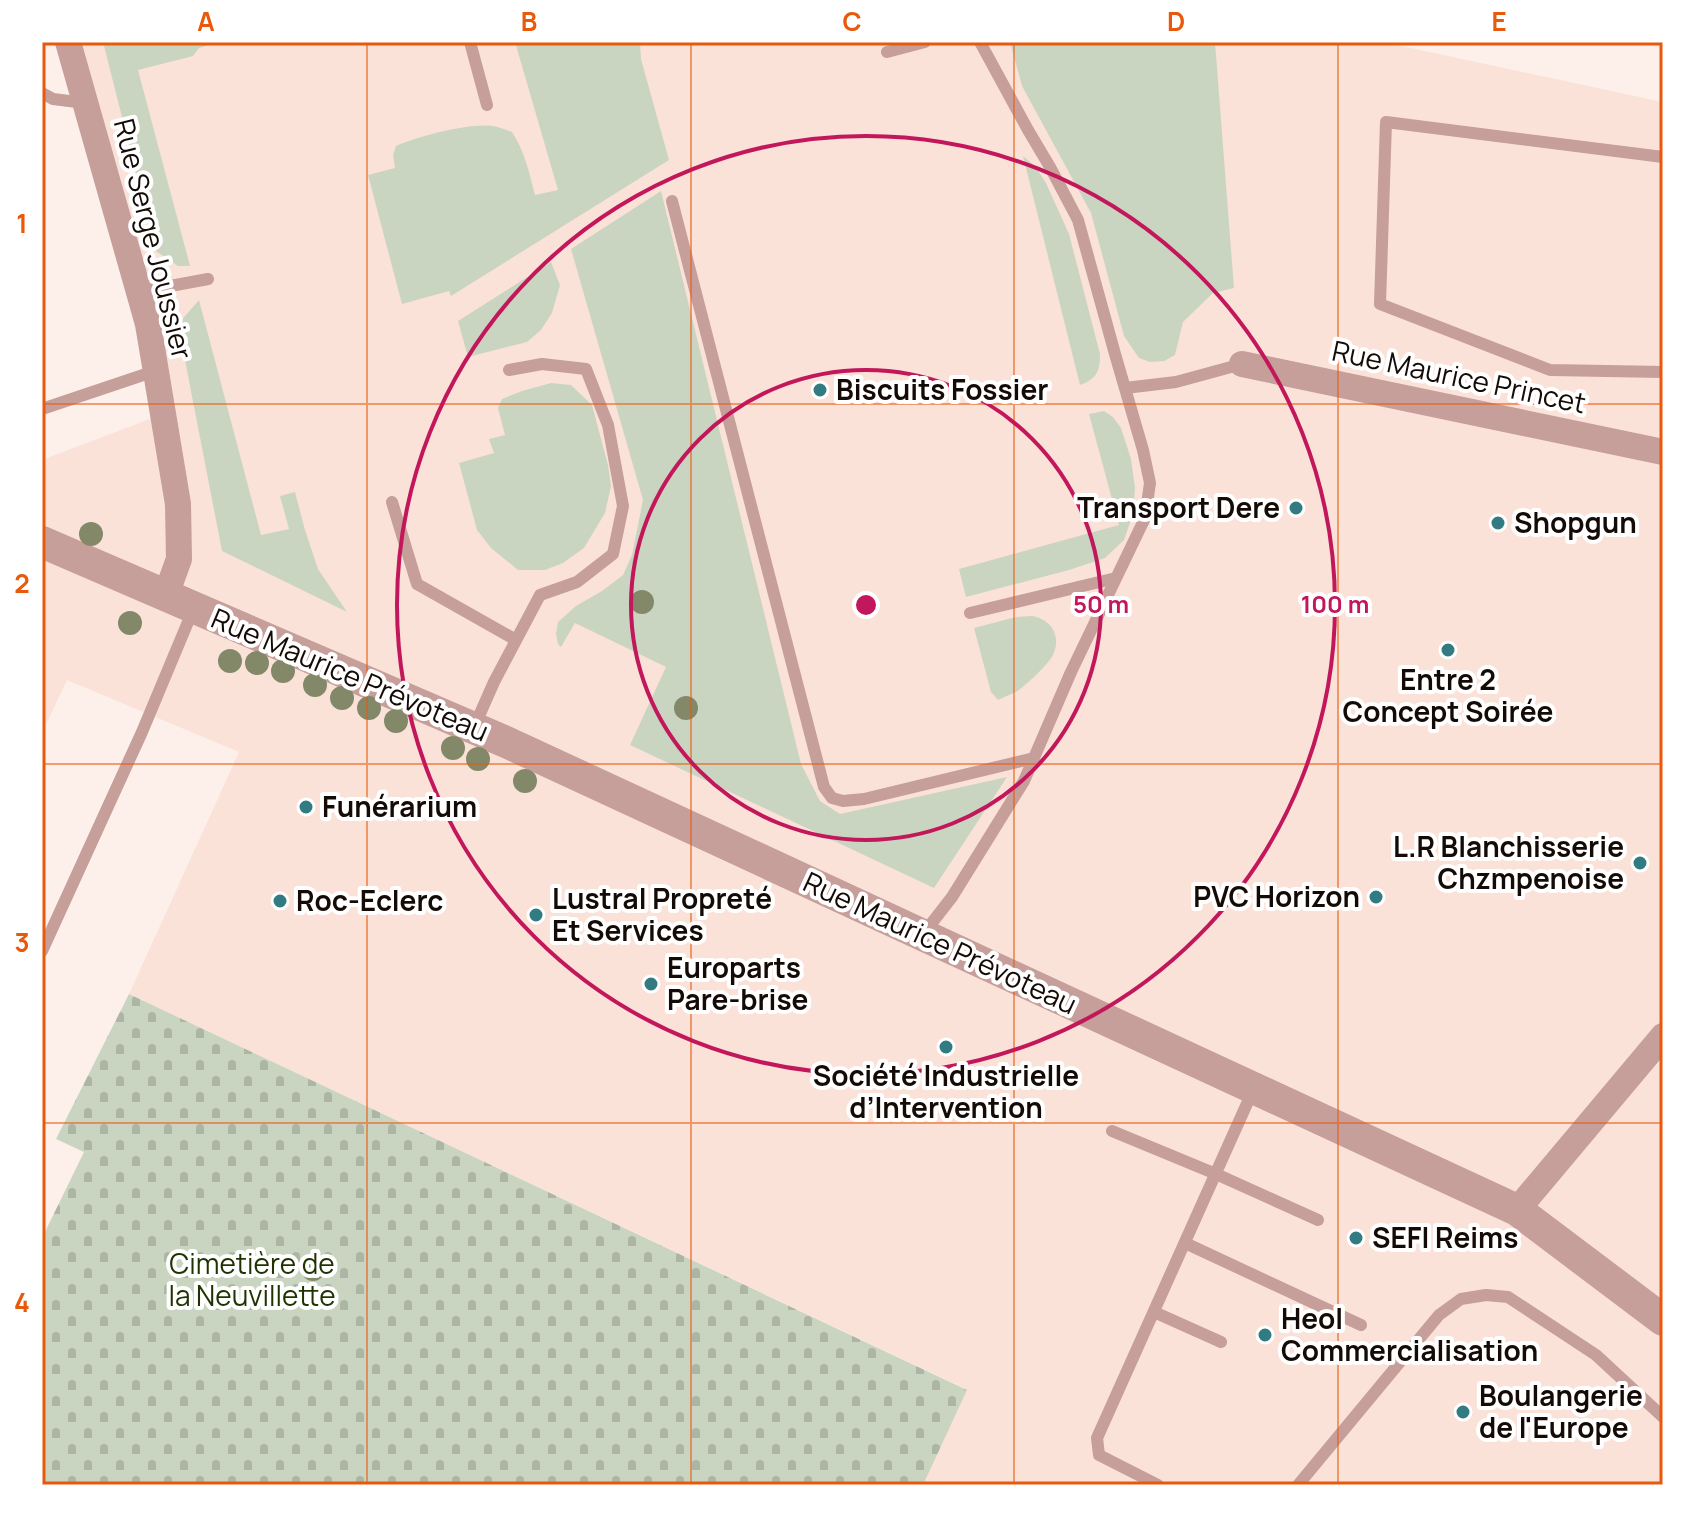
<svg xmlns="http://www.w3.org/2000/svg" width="1705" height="1527" font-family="Manrope,sans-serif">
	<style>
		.built { fill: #fbe2d8 }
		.grass { fill: #cad5c1 }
		.cemetery { fill: url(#cemetery-stones) }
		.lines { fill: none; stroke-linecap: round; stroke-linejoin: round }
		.service { stroke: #c69e9a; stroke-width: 12 }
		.minor { stroke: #c69e9a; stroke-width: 26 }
		.tertiary { stroke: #c69e9a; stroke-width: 32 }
		.tree { fill: #838869 }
		.grid { fill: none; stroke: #e8590c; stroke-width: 2; stroke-opacity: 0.55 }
		.ring { fill: none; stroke: #c2185b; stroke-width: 4 }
		.poi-dot { fill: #337b83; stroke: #fff; stroke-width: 3 }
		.labels { text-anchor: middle; stroke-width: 8; stroke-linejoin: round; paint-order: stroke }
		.street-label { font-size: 28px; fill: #140a06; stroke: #fff }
		.poi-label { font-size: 28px; font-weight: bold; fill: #140a06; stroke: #fff; text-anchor: start }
		.park-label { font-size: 28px; fill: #1f3300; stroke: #fff }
		.centre { fill: #c2185b; stroke: #fff; stroke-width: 4 }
		.ring-label { font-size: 24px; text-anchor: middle; font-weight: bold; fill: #c2185b; stroke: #fff; stroke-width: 8; stroke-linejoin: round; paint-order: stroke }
		.neatline { fill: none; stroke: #e8590c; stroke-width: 3 }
		.grid-label { font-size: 26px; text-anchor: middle; font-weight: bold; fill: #e8590c }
	</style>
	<defs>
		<pattern id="cemetery-stones" width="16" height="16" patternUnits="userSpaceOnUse" patternTransform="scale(2)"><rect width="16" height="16" fill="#cad5c1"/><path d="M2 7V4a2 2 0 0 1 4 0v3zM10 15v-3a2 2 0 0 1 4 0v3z" fill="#adb6a4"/></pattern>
	</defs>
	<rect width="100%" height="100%" fill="#fdefea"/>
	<path class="built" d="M 71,42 L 1383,42 L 1663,102 L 1663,1485 L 923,1485 L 966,1389 L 129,994 L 239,752 L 67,680 L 42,733 L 42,460 L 155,417 Z"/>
	<path class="grass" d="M 103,42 L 219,42 L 199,48 L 193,56 L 138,70 L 190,266 L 178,266 L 156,251 Z
		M 515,42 L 640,42 L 641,59 L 669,160 L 451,296 L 449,291 L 402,304 L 368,175 L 395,168 L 393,155 L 396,146 C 419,136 468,123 493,126 C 499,127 506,130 512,132 C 525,152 529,172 535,195 L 558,190 Z
		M 1010,42 L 1215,42 L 1234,288 L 1213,293 L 1183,322 L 1175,355 L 1164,361 L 1150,362 L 1139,358 L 1124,336 L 1091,213 L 1022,86 Z
		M 1023,156 L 1035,166 L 1046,183 L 1069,234 L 1100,354 C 1100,371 1097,379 1080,385 Z
		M 661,191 L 801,764 L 820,801 L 840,814 L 1007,777 L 934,888 L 630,745 L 666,667 L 575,623 L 561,647 L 558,644 L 556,634 L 558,622 L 576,606 L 602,591 L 623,575 L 632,555 L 643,500 L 571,249 Z
		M 551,262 L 560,285 L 552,313 L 541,330 L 527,342 L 468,357 L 458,321 Z
		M 199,300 L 261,535 L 289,529 L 280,496 L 295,492 L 305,530 L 318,569 L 347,612 L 222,551 L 178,324 Z
		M 551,383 L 571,385 L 592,405 L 608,465 L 611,486 L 605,513 L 584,548 L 563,563 L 545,570 L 518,570 L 491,548 L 477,530 L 459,463 L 494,453 L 489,439 L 505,435 L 498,408 L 502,399 L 522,391 Z
		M 1104,411 L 1113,417 L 1121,428 L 1131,459 L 1135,488 L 1133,514 L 1124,540 L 1105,558 L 1069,570 L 966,597 L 959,569 L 1119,525 L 1089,414 Z
		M 1032,616 C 1051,619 1062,636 1053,655 C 1048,665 1025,686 1016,692 C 1010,695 1003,697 998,700 L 991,692 L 974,628 L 1016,617 Z"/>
	<path class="cemetery" d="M 129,994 L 967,1390 L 923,1485 L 42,1485 L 42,1238 L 84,1152 L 56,1139 Z"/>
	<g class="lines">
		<path class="service" d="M 470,42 L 487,105
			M 887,52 L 925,42
			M 42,93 L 53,99 L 85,103
			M 1663,157 L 1386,122 L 1380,304 L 1550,370 L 1663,372
			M 672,201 L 824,787 L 832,798 L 843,801 L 864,799 L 1034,758
			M 138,292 L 208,279
			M 1125,388 L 1176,382 L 1242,364
			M 42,409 L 155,371
			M 392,502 L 417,584 L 516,640
			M 970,613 L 1116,578
			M 475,725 L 494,682 L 540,595 L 577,582 L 613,554 L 623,506 L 608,425 L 586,369 L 542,364 L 509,370
			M 924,933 L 952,897 L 1024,781 L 1071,672 L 1145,518 L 1150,483 L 1143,450 L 1115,354 L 1078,220 L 1050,167 L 1028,130 L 980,42
			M 42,951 L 142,732 L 193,610
			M 1112,1131 L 1216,1174 L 1318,1220
			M 1185,1243 L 1361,1325
			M 1154,1312 L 1221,1342
			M 1158,1485 L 1099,1455 L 1097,1438 L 1254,1088
			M 1298,1485 L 1439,1315 L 1461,1299 L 1486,1295 L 1508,1297 L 1596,1355 L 1663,1417"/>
		<path class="minor" d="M 68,42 L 148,324 L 178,504 L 179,559 L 166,595
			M 1242,364 L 1663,452
			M 1517,1210 L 1663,1036"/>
		<path class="tertiary" d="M 42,542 L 506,742 L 1517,1210 L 1663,1320"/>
	</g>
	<g class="tree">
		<circle cx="91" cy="534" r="12"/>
		<circle cx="642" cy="602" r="12"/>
		<circle cx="130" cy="623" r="12"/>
		<circle cx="230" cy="661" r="12"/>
		<circle cx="257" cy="663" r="12"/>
		<circle cx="283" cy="671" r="12"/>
		<circle cx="315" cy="685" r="12"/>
		<circle cx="342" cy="698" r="12"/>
		<circle cx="369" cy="708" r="12"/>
		<circle cx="686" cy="708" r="12"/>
		<circle cx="396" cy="721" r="12"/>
		<circle cx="453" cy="748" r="12"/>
		<circle cx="478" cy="759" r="12"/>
		<circle cx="525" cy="781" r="12"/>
		<circle cx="313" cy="1269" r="12"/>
	</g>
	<path class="grid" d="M 367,42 L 367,1485M 691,42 L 691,1485M 1014,42 L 1014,1485M 1338,42 L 1338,1485M 42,404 L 1663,404M 42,764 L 1663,764M 42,1123 L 1663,1123"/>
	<g class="ring">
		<circle cx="866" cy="605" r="235"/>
		<circle cx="866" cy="605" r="469"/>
	</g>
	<g class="poi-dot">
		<circle cx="820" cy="390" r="8"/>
		<circle cx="1296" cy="508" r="8"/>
		<circle cx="1498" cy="523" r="8"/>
		<circle cx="1448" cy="650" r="8"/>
		<circle cx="306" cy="807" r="8"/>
		<circle cx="1640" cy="863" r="8"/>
		<circle cx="1376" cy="897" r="8"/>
		<circle cx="280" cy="901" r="8"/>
		<circle cx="536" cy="915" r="8"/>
		<circle cx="651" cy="984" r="8"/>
		<circle cx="946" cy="1047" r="8"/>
		<circle cx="1356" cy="1238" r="8"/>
		<circle cx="1265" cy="1335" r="8"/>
		<circle cx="1463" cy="1412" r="8"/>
	</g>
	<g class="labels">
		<g class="street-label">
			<text transform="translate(153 239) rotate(76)" y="10">Rue Serge Joussier</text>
			<text transform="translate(1459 377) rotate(12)" y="10">Rue Maurice Princet</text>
			<text transform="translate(350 675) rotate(23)" y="10">Rue Maurice Prévoteau</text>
			<text transform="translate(940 943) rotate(25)" y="10">Rue Maurice Prévoteau</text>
		</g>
		<g class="poi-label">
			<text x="836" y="400">Biscuits Fossier</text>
			<text x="1280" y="518" text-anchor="end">Transport Dere</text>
			<text x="1514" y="533">Shopgun</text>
			<text x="1448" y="690" text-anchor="middle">Entre 2<tspan x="1448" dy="32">Concept Soirée</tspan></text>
			<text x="322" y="817">Funérarium</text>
			<text x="1624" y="857" text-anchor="end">L.R Blanchisserie<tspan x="1624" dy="32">Chzmpenoise</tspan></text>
			<text x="1360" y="907" text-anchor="end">PVC Horizon</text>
			<text x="552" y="909">Lustral Propreté<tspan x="552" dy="32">Et Services</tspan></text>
			<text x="296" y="911">Roc-Eclerc</text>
			<text x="667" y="978">Europarts<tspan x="667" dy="32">Pare-brise</tspan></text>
			<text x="946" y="1086" text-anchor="middle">Société Industrielle<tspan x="946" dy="32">d’Intervention</tspan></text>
			<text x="1372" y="1248">SEFI Reims</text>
			<text x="1281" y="1329">Heol<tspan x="1281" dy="32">Commercialisation</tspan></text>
			<text x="1479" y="1406">Boulangerie<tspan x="1479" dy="32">de l'Europe</tspan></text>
		</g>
		<g class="park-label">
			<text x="252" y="1274">Cimetière de<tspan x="252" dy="32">la Neuvillette</tspan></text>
		</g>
	</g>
	<circle cx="866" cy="605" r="12" class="centre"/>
	<g class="ring-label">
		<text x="1101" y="613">50 m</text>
		<text x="1335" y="613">100 m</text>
	</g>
	<rect width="1705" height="1527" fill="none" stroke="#ffffff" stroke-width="88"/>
	<rect x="44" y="44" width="1617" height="1439" class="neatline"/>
	<g class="grid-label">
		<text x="206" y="31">A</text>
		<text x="529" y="31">B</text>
		<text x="852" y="31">C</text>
		<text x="1176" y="31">D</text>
		<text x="1499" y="31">E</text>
		<text x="22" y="233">1</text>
		<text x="22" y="593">2</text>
		<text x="22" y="952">3</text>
		<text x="22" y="1312">4</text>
	</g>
</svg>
